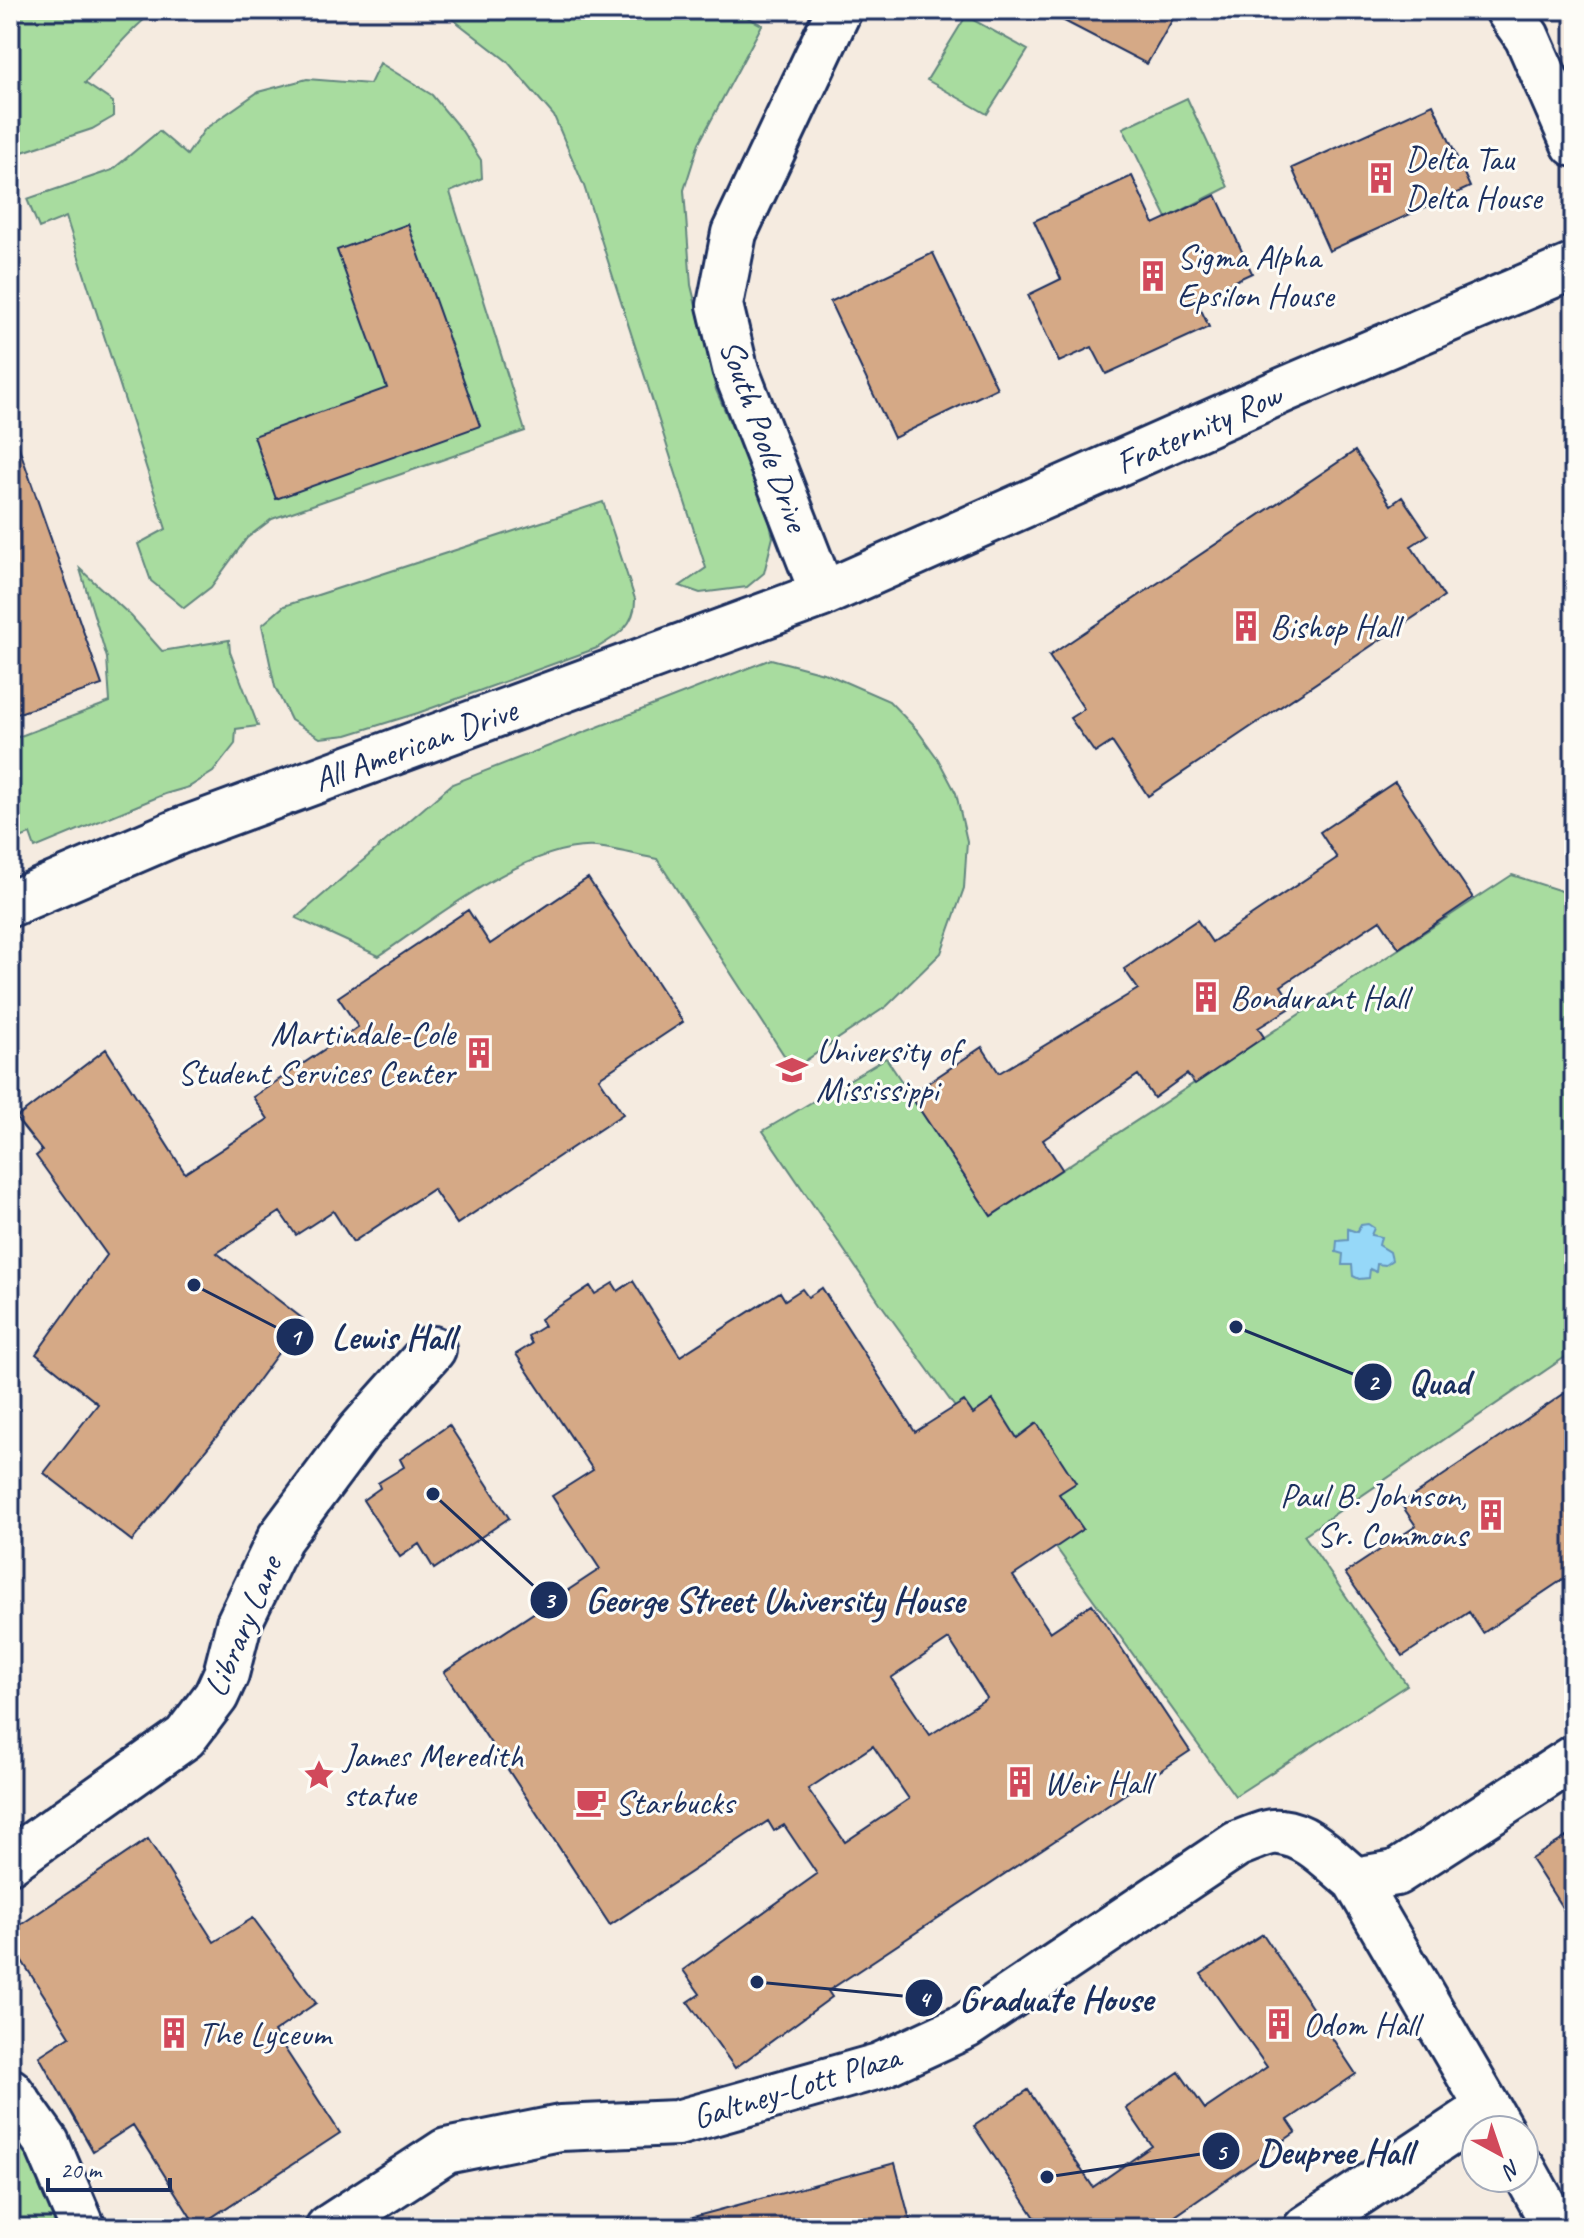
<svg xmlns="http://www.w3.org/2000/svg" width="1584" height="2238" font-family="Caveat,sans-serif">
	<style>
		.green { fill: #a8dc9f; stroke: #62867e; stroke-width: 2 }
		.water { fill: #96d8f8; stroke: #6594ba; stroke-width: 2 }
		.building { fill: #d5a986; stroke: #1b2f5e; stroke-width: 2; fill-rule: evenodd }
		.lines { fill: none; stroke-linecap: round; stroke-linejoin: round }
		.minor-casing { stroke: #1b2f5e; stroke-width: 50 }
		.minor { stroke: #fdfcf7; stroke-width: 44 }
		.labels { text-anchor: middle; stroke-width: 6; stroke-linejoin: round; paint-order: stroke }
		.poi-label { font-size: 34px; fill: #1b2f5e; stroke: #fdfcf7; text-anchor: start }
		.street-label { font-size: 34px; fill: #1b2f5e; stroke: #fdfcf7 }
		.leader { fill: none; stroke: #1b2f5e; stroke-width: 3 }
		.callout-dot { fill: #1b2f5e; stroke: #fdfcf7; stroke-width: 3 }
		.mark-label { font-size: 24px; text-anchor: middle; font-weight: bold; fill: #fff }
		.callout-label { font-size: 36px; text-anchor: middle; font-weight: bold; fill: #1b2f5e; stroke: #fdfcf7; stroke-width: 6; stroke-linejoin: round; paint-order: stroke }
	</style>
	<rect width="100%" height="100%" fill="#f5ebe0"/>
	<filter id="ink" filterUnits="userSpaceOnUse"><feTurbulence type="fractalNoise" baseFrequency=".0125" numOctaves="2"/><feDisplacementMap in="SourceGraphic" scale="16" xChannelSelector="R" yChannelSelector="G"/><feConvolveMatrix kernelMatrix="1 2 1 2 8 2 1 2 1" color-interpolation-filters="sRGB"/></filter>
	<g filter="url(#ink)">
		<path class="green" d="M 10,10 L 156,10 C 128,31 109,57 85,83 L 113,102 L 113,117 L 92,129 L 10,156 Z
			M 441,10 L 734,10 L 762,25 L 699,143 L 684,190 L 691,285 L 716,390 L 766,506 L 773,537 L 764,573 L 747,587 L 700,593 L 680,586 L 706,568 L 584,186 L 554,116 L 507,61 Z
			M 966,16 L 1028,50 L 987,114 L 927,80 Z
			M 380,63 L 432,95 L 462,131 L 481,160 L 482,178 L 450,192 L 525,431 L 272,519 L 247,538 L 211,587 L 184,608 L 151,581 L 138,544 L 166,529 L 66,217 L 39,228 L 27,199 L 112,170 L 159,131 L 187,155 L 205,129 L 258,92 L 307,79 L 370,84 Z
			M 1187,98 L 1228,187 L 1167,218 L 1123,128 Z
			M 603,502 L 635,599 C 636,625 617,636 597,648 L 418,713 L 347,735 L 320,738 L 291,720 L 275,687 L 262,625 L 284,606 Z
			M 80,569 L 131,616 L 162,651 L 229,640 L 230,652 L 258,726 L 236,729 L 235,744 L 213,772 L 189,787 L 165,794 L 35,848 L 30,834 L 10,842 L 10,740 L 110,702 L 107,658 Z
			M 771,659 L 827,674 L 889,701 L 917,730 L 938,759 L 956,793 L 967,841 L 964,888 L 941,953 L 887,1006 L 793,1069 L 657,859 C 637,855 616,849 596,847 C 529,842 434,919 379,956 L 296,918 L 452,784 Z
			M 1512,875 L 1574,895 L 1574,1351 L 1304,1535 L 1407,1685 L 1235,1796 L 880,1303 L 763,1131 L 886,1058 L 991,1216 Z
			M 10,2091 L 83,2228 L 10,2228 Z"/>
		<path class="water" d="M 1368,1224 L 1374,1228 L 1371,1235 L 1381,1237 L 1379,1245 L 1390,1252 L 1392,1260 L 1385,1265 L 1377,1264 L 1376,1272 L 1370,1269 L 1369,1278 L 1359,1279 L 1353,1276 L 1352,1265 L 1342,1265 L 1343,1254 L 1336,1252 L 1337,1241 L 1348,1240 L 1348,1229 L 1357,1232 L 1361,1225 Z"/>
		<path class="building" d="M 1043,10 L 1178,10 L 1147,64 Z
			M 1433,104 L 1470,187 L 1329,251 L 1292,168 Z
			M 1132,176 L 1154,224 L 1216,195 L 1252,273 L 1196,299 L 1209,327 L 1106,374 L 1092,347 L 1059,362 L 1028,295 L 1061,279 L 1034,221 Z
			M 408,224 L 480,426 L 276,499 L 254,436 L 387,388 L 337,250 Z
			M 933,253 L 997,388 L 894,438 L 830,302 Z
			M 15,436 L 102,685 L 10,716 L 10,437 Z
			M 1355,451 L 1391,505 L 1402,497 L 1428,535 L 1411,546 L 1444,597 L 1148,796 L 1112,742 L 1095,753 L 1070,718 L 1084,709 L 1049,656 Z
			M 1395,782 L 1473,898 L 1399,948 L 1380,920 L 1281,986 L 1294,1006 L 1258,1028 L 1264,1037 L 1195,1084 L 1187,1074 L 1154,1098 L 1138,1075 L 1043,1140 L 1062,1169 L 991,1216 L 910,1095 L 982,1047 L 999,1073 L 1138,989 L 1124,969 L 1197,920 L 1212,942 L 1337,858 L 1320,832 Z
			M 588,878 L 683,1022 L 599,1078 L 623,1114 L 457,1224 L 433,1189 L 353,1242 L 333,1211 L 296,1235 L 280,1212 L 217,1253 L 303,1319 L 218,1435 L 132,1541 L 44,1473 L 98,1404 L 36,1354 L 107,1255 L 36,1156 L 42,1151 L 16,1118 L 106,1049 L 185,1173 L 268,1119 L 253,1097 L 358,1027 L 338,997 L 468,910 L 490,944 Z
			M 633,1281 L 680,1356 L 780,1292 L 785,1300 L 802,1289 L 808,1297 L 822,1288 L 915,1432 L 964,1401 L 973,1414 L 993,1400 L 1017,1438 L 1037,1423 L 1076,1483 L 1059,1494 L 1083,1529 L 1013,1576 L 1050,1632 L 1092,1604 L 1190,1751 L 828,1991 L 832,1997 L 735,2068 L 688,2002 L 700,1994 L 683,1970 L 817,1874 L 784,1825 L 774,1831 L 768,1821 L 610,1925 L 444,1672 L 600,1569 L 552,1496 L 593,1470 L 516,1354 L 532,1344 L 528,1336 L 544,1326 L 540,1319 L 590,1286 L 595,1294 L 613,1283 L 618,1291 ZM 949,1639 L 987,1698 L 930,1735 L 891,1678 ZM 873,1746 L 909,1799 L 845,1842 L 808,1789 Z
			M 1574,1387 L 1574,1572 L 1483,1633 L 1469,1612 L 1403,1656 L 1345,1573 L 1416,1526 L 1401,1504 Z
			M 449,1425 L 509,1518 L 434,1569 L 419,1544 L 400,1557 L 363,1500 L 380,1488 L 378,1483 L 404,1467 L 400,1459 Z
			M 1574,1832 L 1574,1926 L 1531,1859 Z
			M 148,1839 L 214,1942 L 253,1918 L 316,2003 L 274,2032 L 340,2133 L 197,2227 L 133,2125 L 93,2151 L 39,2056 L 70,2036 L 10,1942 L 10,1932 Z
			M 1263,1934 L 1356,2074 L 1288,2120 L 1296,2132 L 1158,2228 L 1042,2228 L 974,2126 L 1028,2090 L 1093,2187 L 1152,2146 L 1126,2108 L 1179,2072 L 1205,2109 L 1267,2067 L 1201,1974 Z
			M 895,2163 L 912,2228 L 694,2228 L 693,2217 Z"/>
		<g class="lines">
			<defs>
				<path id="minor" d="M 1508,10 L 1527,37 L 1574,144
					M 823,594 L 735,368 L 720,305 L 734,233 L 839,10
					M 10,904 L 180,831 L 823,594 L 1286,389 L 1574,266
					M 10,1861 L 185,1737 L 216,1696 L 226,1674 L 239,1623 L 280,1538 L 359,1432 L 433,1349
					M 1355,1880 L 1396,1873 L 1574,1758
					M 10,2091 L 47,2143 L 83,2228
					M 1524,2170 L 1556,2228
					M 328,2228 L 446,2151 L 560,2128 L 677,2123 L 879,2066 L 966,2026 L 1237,1844 C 1249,1840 1268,1830 1280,1832 C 1310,1835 1332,1862 1355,1880 L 1501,2130
					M 1306,2228 L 1487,2108"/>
			</defs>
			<use href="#minor" class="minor-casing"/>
			<use href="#minor" class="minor"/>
		</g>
	</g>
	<defs>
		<symbol id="building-bare" viewBox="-9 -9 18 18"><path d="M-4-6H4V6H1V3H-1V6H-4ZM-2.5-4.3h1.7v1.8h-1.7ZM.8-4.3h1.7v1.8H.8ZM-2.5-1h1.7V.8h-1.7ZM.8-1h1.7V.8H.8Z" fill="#d1495b" stroke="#fdfcf7" stroke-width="2.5" paint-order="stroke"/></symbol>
		<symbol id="university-bare" viewBox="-9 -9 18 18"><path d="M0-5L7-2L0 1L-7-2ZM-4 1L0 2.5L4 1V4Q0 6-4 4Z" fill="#d1495b" stroke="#fdfcf7" stroke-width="2.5" paint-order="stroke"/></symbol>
		<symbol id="sight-bare" viewBox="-9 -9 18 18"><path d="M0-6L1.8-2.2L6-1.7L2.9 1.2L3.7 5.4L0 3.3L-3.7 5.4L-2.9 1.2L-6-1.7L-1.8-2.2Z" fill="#d1495b" stroke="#fdfcf7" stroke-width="2.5" paint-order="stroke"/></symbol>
		<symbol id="cafe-bare" viewBox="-9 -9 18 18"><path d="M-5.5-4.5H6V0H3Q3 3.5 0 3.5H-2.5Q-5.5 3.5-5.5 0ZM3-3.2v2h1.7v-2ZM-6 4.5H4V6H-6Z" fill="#d1495b" stroke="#fdfcf7" stroke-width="2.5" paint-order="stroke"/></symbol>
	</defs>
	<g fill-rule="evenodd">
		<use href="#building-bare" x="1359" y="156" width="44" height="44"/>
		<use href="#building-bare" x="1131" y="254" width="44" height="44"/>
		<use href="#building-bare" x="1224" y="604" width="44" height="44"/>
		<use href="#building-bare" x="1184" y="975" width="44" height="44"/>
		<use href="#building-bare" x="457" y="1031" width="44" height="44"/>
		<use href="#university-bare" x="770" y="1048" width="44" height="44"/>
		<use href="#building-bare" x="1469" y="1493" width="44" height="44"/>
		<use href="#sight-bare" x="297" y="1753" width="44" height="44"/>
		<use href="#building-bare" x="998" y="1760" width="44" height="44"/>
		<use href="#cafe-bare" x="569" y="1780" width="44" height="44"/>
		<use href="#building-bare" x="1257" y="2002" width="44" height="44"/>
		<use href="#building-bare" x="152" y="2011" width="44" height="44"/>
	</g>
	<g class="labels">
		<g class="poi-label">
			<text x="1405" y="170">Delta Tau<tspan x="1405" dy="39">Delta House</tspan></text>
			<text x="1177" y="268">Sigma Alpha<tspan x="1177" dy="39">Epsilon House</tspan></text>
			<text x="1270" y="638">Bishop Hall</text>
			<text x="1230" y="1009">Bondurant Hall</text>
			<text x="455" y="1045" text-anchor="end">Martindale-Cole<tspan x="455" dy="39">Student Services Center</tspan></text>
			<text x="816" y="1062">University of<tspan x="816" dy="39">Mississippi</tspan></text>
			<text x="1467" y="1507" text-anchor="end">Paul B. Johnson,<tspan x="1467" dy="39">Sr. Commons</tspan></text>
			<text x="343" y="1767">James Meredith<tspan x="343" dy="39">statue</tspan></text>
			<text x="1044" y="1794">Weir Hall</text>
			<text x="615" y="1814">Starbucks</text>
			<text x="1303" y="2036">Odom Hall</text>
			<text x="198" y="2045">The Lyceum</text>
		</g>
		<g class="street-label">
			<text transform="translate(1198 428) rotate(-24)" y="12">Fraternity Row</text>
			<text transform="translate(765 435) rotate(70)" y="12">South Poole Drive</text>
			<text transform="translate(415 744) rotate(-20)" y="12">All American Drive</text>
			<text transform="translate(242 1626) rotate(-67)" y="12">Library Lane</text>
			<text transform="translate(796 2086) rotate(-17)" y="12">Galtney-Lott Plaza</text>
		</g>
	</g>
	<path class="leader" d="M194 1285L295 1337M1236 1327L1373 1382M433 1494L549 1600M757 1982L924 1998M1047 2177L1221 2151"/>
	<g class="callout-dot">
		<circle cx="194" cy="1285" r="8"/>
		<circle cx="1236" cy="1327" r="8"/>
		<circle cx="433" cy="1494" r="8"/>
		<circle cx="757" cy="1982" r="8"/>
		<circle cx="1047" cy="2177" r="8"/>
		<circle cx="295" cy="1337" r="20"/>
		<circle cx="1373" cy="1382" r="20"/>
		<circle cx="549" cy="1600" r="20"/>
		<circle cx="924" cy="1998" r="20"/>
		<circle cx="1221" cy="2151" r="20"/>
	</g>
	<g class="mark-label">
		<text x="295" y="1345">1</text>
		<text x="1373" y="1390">2</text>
		<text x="549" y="1608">3</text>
		<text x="924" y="2007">4</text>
		<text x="1221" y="2160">5</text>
	</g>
	<g class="callout-label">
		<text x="393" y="1349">Lewis Hall</text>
		<text x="1439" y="1394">Quad</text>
		<text x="775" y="1612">George Street University House</text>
		<text x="1056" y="2011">Graduate House</text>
		<text x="1335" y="2164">Deupree Hall</text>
	</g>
	<rect width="1584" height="2238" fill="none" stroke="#fdfcf7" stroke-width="40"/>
	<rect x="20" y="20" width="1544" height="2198" fill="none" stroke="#1b2f5e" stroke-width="3" filter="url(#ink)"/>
	<g transform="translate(1500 2154) rotate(140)"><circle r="38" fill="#fdfcf7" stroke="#a3aaba" stroke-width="2"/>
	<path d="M0-6L14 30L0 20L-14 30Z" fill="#d1495b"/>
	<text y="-12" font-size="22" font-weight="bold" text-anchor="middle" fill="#1b2f5e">N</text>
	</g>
	<path d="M48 2178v12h122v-12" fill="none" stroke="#1b2f5e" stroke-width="4"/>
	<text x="60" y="2178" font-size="24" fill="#1b2f5e" stroke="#fdfcf7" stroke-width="6" paint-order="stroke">20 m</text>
</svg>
